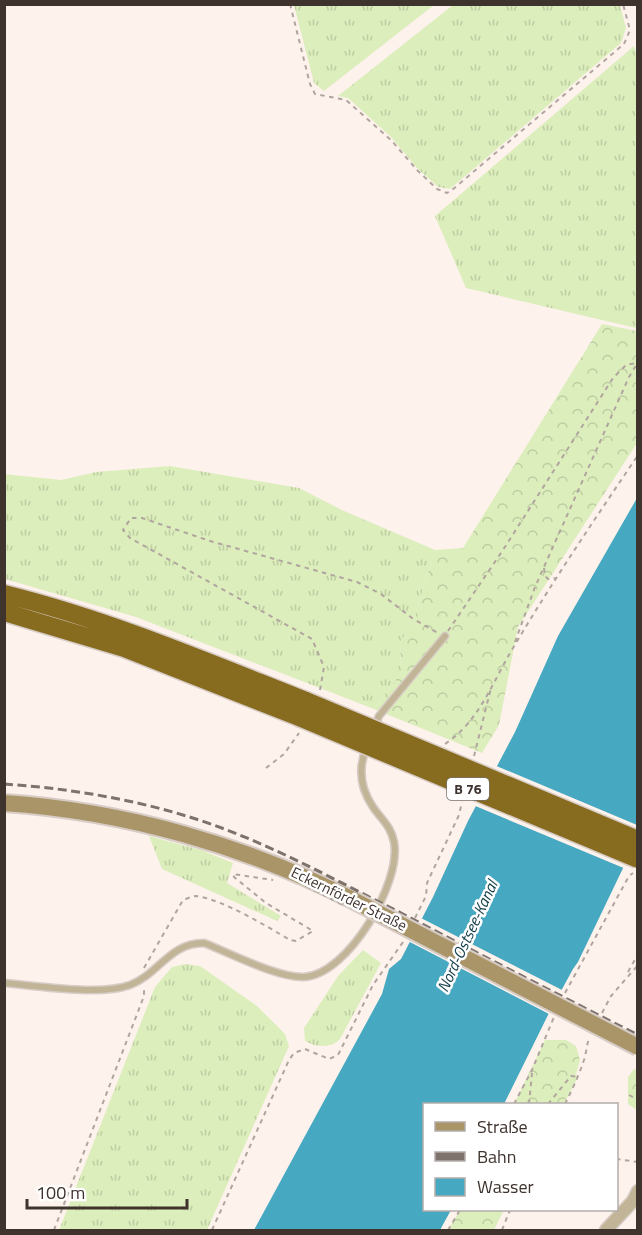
<svg xmlns="http://www.w3.org/2000/svg" width="642" height="1235" font-family="'Titillium Web',sans-serif">
	<style>
		.grass { fill: url(#grass-tufts) }
		.forest { fill: url(#forest-crowns) }
		.water { fill: #46a8c1 }
		.pier { fill: #fef2ec }
		.lines { fill: none; stroke-linecap: round; stroke-linejoin: round }
		.lane-casing { stroke: #d8ccc6; stroke-width: 9 }
		.street-casing { stroke: #d8ccc6; stroke-width: 15 }
		.secondary-casing { stroke: #d8ccc6; stroke-width: 20 }
		.highway-casing { stroke: #d8ccc6; stroke-width: 21 }
		.path { stroke: #b1a59f; stroke-width: 2; stroke-dasharray: 4.5 4.5; stroke-linecap: butt }
		.lane { stroke: #c2b597; stroke-width: 6 }
		.street { stroke: #c2b597; stroke-width: 12 }
		.secondary { stroke: #a99568; stroke-width: 16 }
		.highway { stroke: #876b1f; stroke-width: 18 }
		.rail { stroke: #7e726c; stroke-width: 3; stroke-dasharray: 9 4.5; stroke-linecap: butt }
		.secondary-bridge-casing { stroke: #d8ccc6; stroke-width: 20; stroke-linecap: butt }
		.highway-bridge-casing { stroke: #d8ccc6; stroke-width: 21; stroke-linecap: butt }
		.path-bridge { stroke: #b1a59f; stroke-width: 2; stroke-dasharray: 4.5 4.5; stroke-linecap: butt }
		.secondary-bridge { stroke: #a99568; stroke-width: 16 }
		.highway-bridge { stroke: #876b1f; stroke-width: 18 }
		.labels { text-anchor: middle; stroke-width: 5; stroke-linejoin: round; paint-order: stroke }
		.shield { fill: #fff; stroke: #79706d; stroke-width: 1.5 }
		.shield-label { font-size: 14px; font-weight: bold; fill: #3f332e }
		.street-label { font-size: 15px; fill: #3f332e; stroke: #fff }
		.water-label { font-size: 16px; font-style: italic; fill: #123e49; stroke: #fff }
	</style>
	<defs>
		<pattern id="grass-tufts" width="24" height="20" patternUnits="userSpaceOnUse" patternTransform="scale(1.5)"><rect width="24" height="20" fill="#dceebc"/><path d="M3 7l-1-3M5 7V3M7 7l1-3M15 17l-1-3M17 17v-4M19 17l1-3" fill="none" stroke="#becda2"/></pattern>
		<pattern id="forest-crowns" width="20" height="18" patternUnits="userSpaceOnUse" patternTransform="scale(1.5)"><rect width="20" height="18" fill="#dceebc"/><path d="M2 6a3 3 0 1 1 6 0M12 15a3 3 0 1 1 6 0" fill="none" stroke="#becda2"/></pattern>
	</defs>
	<rect width="100%" height="100%" fill="#fef2ec"/>
	<path class="grass" d="M 294,5 L 294,4 L 434,5 L 324,91 L 314,83 Z
		M 453,5 L 620,5 L 626,28 L 621,43 L 450,189 L 438,187 L 417,168 L 390,136 L 348,98 L 338,96 Z
		M 634,46 L 638,58 L 637,326 L 636,328 L 466,288 L 435,216 Z
		M 170,466 L 299,488 L 344,511 L 435,550 L 415,615 L 400,644 L 401,673 L 374,709 L 136,617 L 5,579 L 4,474 L 61,480 L 96,472 Z
		M 149,836 L 201,850 L 233,863 L 227,883 L 281,916 L 277,921 L 162,869 Z
		M 363,950 L 381,963 L 340,1039 C 331,1049 315,1047 305,1041 L 304,1028 L 338,976 Z
		M 185,964 L 200,966 L 257,1006 L 285,1034 L 289,1046 L 207,1230 L 59,1230 L 155,987 L 172,967 Z"/>
	<path class="forest" d="M 602,324 L 637,331 L 637,443 L 518,627 L 499,725 L 482,753 L 374,709 L 401,673 L 400,644 L 415,615 L 435,550 L 463,548 Z
		M 545,1040 L 566,1040 L 576,1046 L 580,1060 L 576,1074 L 578,1077 L 564,1104 L 514,1104 Z
		M 634,1069 L 637,1070 L 637,1110 L 628,1104 L 628,1077 Z
		M 460,1210 L 504,1210 L 494,1230 L 448,1230 Z"/>
	<path class="water" d="M 637,498 L 637,839 L 578,962 L 573,969 L 548,1015 L 504,1104 L 424,1104 L 424,1210 L 451,1210 L 440,1230 L 254,1230 L 382,994 L 389,969 L 401,959 L 433,897 L 468,821 L 515,732 L 558,636 Z"/>
	<path class="pier" d="M 494,765 L 637,825 L 638,846 L 626,869 L 473,805 Z
		M 419,917 L 564,991 L 551,1015 L 406,940 Z"/>
	<g class="lines">
		<defs>
			<path id="lane" d="M 374,728 L 379,716 L 445,636
				M 4,983 C 37,986 100,996 130,985 C 159,974 169,943 204,943 C 230,953 277,978 304,977 C 348,975 402,882 394,842 C 391,826 381,819 373,807 C 360,788 358,767 367,746"/>
			<path id="street" d="M 606,1230 L 633,1201 L 638,1191"/>
			<path id="secondary" d="M 4,803 C 125,811 247,846 355,901"/>
			<path id="highway" d="M 4,594 C 109,620 207,662 306,701
				M 4,612 L 124,648 L 299,717"/>
		</defs>
		<use href="#lane" class="lane-casing"/>
		<use href="#street" class="street-casing"/>
		<use href="#secondary" class="secondary-casing"/>
		<use href="#highway" class="highway-casing"/>
		<path class="path" d="M 290,4 L 310,84 L 315,94 L 346,100 L 391,140 L 417,170 L 437,189 L 447,193 L 452,190 L 624,44 L 630,30 L 623,4
			M 544,568 L 545,576 L 548,579 L 556,578
			M 448,631 L 503,550 L 613,378 L 626,365 L 636,363
			M 515,642 L 535,587 L 629,377 L 638,362
			M 320,690 L 324,667 L 312,639 L 130,538 L 123,530 L 131,518 L 142,518 L 210,541 L 357,582 L 381,594 L 412,618 L 438,633
			M 445,744 C 479,722 493,681 513,648 C 552,582 595,519 638,455
			M 474,756 L 491,688
			M 266,768 L 284,754 L 299,733
			M 415,918 L 426,896 L 427,883 L 459,815 L 462,802
			M 144,968 L 183,900 C 187,899 192,896 196,896 C 222,899 268,927 290,940 L 296,941 L 313,931 L 266,903 L 234,877 L 233,874 L 273,880
			M 628,972 L 638,954
			M 565,993 L 629,876 L 633,873
			M 602,1013 L 611,996 L 638,965
			M 629,1095 L 638,1100
			M 514,1104 L 532,1070 L 554,1017
			M 529,1104 L 532,1073
			M 548,1104 L 571,1076 L 578,1077
			M 565,1104 C 572,1090 579,1075 584,1060 C 587,1051 586,1045 590,1037
			M 616,1159 L 638,1162
			M 54,1230 L 144,996 L 144,986
			M 212,1230 L 289,1060 L 294,1053 L 305,1049 L 329,1059 L 338,1055 L 373,985 L 403,942
			M 448,1230 L 460,1210
			M 502,1230 L 510,1210"/>
		<use href="#lane" class="lane"/>
		<use href="#street" class="street"/>
		<use href="#secondary" class="secondary"/>
		<use href="#highway" class="highway"/>
		<path class="rail" d="M 4,784 C 79,789 157,803 227,830 C 287,853 345,885 403,914 C 481,955 559,995 638,1035"/>
		<defs>
			<path id="secondary-bridge" d="M 355,901 L 638,1047"/>
			<path id="highway-bridge" d="M 306,701 L 638,840
				M 299,717 L 638,859"/>
		</defs>
		<use href="#secondary-bridge" class="secondary-bridge-casing"/>
		<use href="#highway-bridge" class="highway-bridge-casing"/>
		<path class="path-bridge" d="M 306,886 L 343,905"/>
		<use href="#secondary-bridge" class="secondary-bridge"/>
		<use href="#highway-bridge" class="highway-bridge"/>
	</g>
	<g class="labels">
		<rect class="shield" x="447" y="778" width="42" height="22" rx="4.5"/>
		<g class="shield-label">
			<text x="468" y="794">B 76</text>
		</g>
		<g class="street-label">
			<text transform="translate(349 899) rotate(26)" y="5">Eckernförder Straße</text>
		</g>
		<g class="water-label">
			<text transform="translate(467 936) rotate(-65)" y="6">Nord-Ostsee-Kanal</text>
		</g>
	</g>
	<rect width="642" height="1235" fill="none" stroke="#3f332e" stroke-width="12"/>
	<rect x="423" y="1103" width="195" height="108" fill="#ffffff" stroke="#b2adab" stroke-width="1.5"/>
	<rect x="435" y="1122" width="30" height="9" fill="#a99568" stroke="#b2adab" stroke-width="1.5"/>
	<text x="477" y="1133" font-size="18" fill="#3f332e">Straße</text>
	<rect x="435" y="1152" width="30" height="9" fill="#7e726c" stroke="#b2adab" stroke-width="1.5"/>
	<text x="477" y="1163" font-size="18" fill="#3f332e">Bahn</text>
	<rect x="435" y="1178" width="30" height="18" fill="#46a8c1" stroke="#b2adab" stroke-width="1.5"/>
	<text x="477" y="1193" font-size="18" fill="#3f332e">Wasser</text>
	<path d="M27 1199v9h160v-9" fill="none" stroke="#3f332e" stroke-width="3"/>
	<text x="36" y="1199" font-size="18" fill="#3f332e" stroke="#ffffff" stroke-width="4.5" paint-order="stroke">100 m</text>
</svg>
